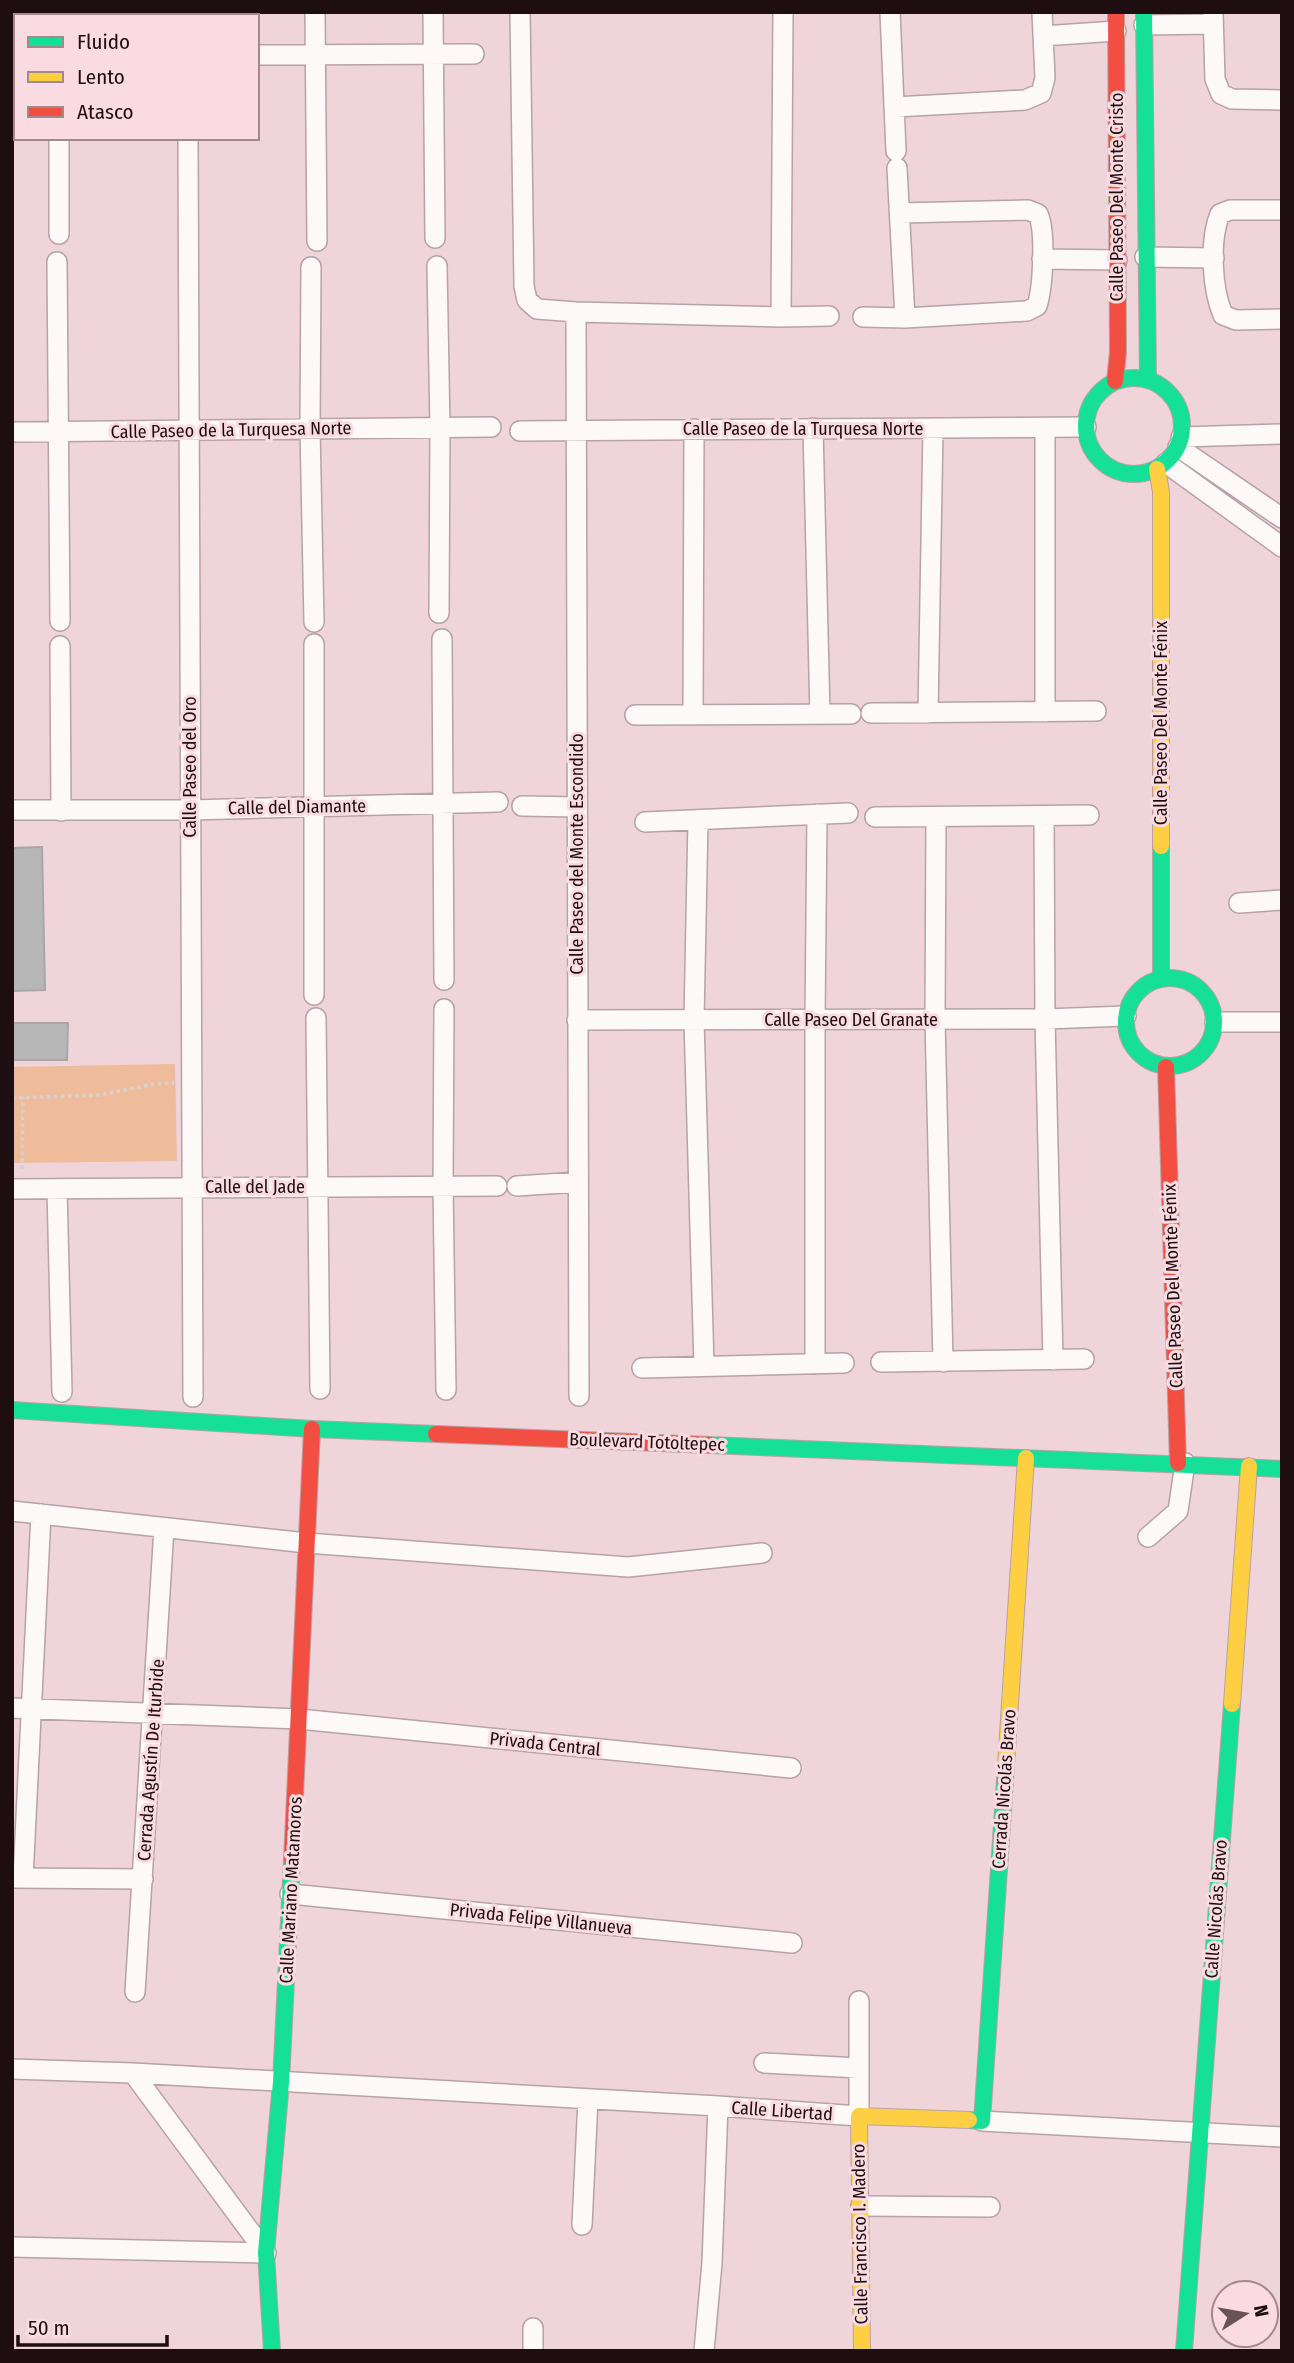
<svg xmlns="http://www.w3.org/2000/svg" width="1294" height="2363" font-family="'Fira Sans Condensed',sans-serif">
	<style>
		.green { fill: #eebc9a }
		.building { fill: #b8b7b7; stroke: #a8a6a7; stroke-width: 2 }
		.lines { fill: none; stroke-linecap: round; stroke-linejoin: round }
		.street-casing { stroke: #b7a2a6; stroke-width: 22 }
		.fast-casing { stroke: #b7a2a6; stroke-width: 18 }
		.slow-casing { stroke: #b7a2a6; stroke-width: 18 }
		.jam-casing { stroke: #b7a2a6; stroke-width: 18 }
		.path { stroke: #d8d1d2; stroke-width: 3.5; stroke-dasharray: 3.5 3.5; stroke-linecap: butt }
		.street { stroke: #fdf9f9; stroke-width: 19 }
		.fast { stroke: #16e098; stroke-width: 16 }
		.slow { stroke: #ffcf43; stroke-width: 16 }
		.jam { stroke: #f24e42; stroke-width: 16 }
		.labels { text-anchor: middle; stroke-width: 6; stroke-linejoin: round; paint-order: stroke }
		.street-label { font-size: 18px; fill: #1e0d11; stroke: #fbdbe2 }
	</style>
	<rect width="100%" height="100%" fill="#efd4d9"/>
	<path class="green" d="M 175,1064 L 177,1161 L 12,1163 L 12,1067 Z"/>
	<path class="building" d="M 42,847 L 45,990 L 12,991 L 12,848 Z
		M 12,1023 L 68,1023 L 67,1060 L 12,1060 Z"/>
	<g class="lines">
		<defs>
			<path id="street" d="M 315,12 L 317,241
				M 433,12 L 435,238
				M 520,12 L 524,286 L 527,300 L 537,309 L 576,312 L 781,317 L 829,316
				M 890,12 L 896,151
				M 1213,12 L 1215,79 L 1221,94 L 1232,99 L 1282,100
				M 188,16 L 188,12
				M 1144,25 L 1213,24
				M 1043,36 L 1116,31
				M 257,55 L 474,54
				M 12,57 L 16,57
				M 895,107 L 1025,100 L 1041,93 L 1045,78 L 1042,12
				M 188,138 L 193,1397
				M 897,168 L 905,318
				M 1282,210 L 1230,210 L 1220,214 C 1209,241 1212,289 1223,315 L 1236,320 L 1282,319
				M 59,234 L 59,138
				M 1145,257 L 1214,258
				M 1042,259 L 1117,260
				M 57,262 L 60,621
				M 437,266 L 440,428 L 439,613
				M 311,267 L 310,429 L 314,622
				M 576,312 L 579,1396
				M 781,317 L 783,12
				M 863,317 L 905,318 L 1027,311 L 1037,306 C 1043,287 1046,231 1038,214 L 1028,210 L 900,213
				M 813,428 L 820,714
				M 1045,428 L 1045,712
				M 520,431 L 1086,427
				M 12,432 L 491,427
				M 1181,437 L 1282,434
				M 1178,447 L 1282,518
				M 1166,463 L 1282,547
				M 442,639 L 444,980
				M 60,646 L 61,811
				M 871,713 L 1096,711
				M 928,713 L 933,428
				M 635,715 L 851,714
				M 693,715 L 694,429
				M 522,806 L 577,807
				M 12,810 L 191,810 L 498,802
				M 1044,816 L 1045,1019 L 1053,1360
				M 875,817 L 1089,815
				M 936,817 L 935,1020 L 943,1362
				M 698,820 L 694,1020 L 704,1366
				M 645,822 L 848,813
				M 1239,903 L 1282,900
				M 314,995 L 314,644
				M 444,1009 L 443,1186 L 446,1390
				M 316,1018 L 320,1389
				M 577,1020 L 1045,1019 L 1126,1016
				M 1215,1022 L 1282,1022
				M 517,1186 L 578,1182
				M 12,1189 L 497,1186
				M 57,1189 L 62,1392
				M 881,1362 L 1084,1359
				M 815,1364 L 815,1020 L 817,814
				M 642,1368 L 844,1363
				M 12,1511 L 307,1543 L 628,1567 L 762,1553
				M 1148,1537 L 1178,1511 L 1185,1463
				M 12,1708 L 299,1719 L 791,1768
				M 12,1878 L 143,1879
				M 23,1878 L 41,1514
				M 290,1894 L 792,1943
				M 135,1992 L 164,1528
				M 764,2063 L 859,2068
				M 12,2069 L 133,2073 L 718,2106 L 859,2116 L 859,2001
				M 133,2073 L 266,2253
				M 982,2121 L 1282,2137
				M 861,2206 L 990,2207
				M 582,2225 L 588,2099
				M 12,2247 L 266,2253
				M 533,2351 L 533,2328
				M 704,2351 L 712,2263 L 718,2106"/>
			<path id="fast" d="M 1144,12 L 1148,380
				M1086 426a48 48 0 1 1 96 0a48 48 0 1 1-96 0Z
				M 1161,846 L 1161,978
				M1126 1022a44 44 0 1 1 88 0a44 44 0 1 1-88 0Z
				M 12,1410 L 312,1429 L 436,1434
				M 710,1445 L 1282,1469
				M 969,2120 L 982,2121 L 1006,1765
				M 272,2351 L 266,2253 L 281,2082 L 292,1860
				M 1184,2351 L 1232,1704"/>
			<path id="slow" d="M 1157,469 L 1161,492 L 1161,846
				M 1232,1704 L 1249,1466
				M 1006,1765 L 1026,1458
				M 862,2351 L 859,2116 L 969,2120"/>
			<path id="jam" d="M 1115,381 L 1118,352 L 1116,12
				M 1166,1067 L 1178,1463
				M 436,1434 L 710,1445
				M 292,1860 L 312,1429"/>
		</defs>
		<use href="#street" class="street-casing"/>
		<use href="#fast" class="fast-casing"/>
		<use href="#slow" class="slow-casing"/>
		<use href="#jam" class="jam-casing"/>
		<path class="path" d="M 12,1098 L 100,1095 L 154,1084 L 174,1083
			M 22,1169 L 23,1097"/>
		<use href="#street" class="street"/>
		<use href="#fast" class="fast"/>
		<use href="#slow" class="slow"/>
		<use href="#jam" class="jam"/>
	</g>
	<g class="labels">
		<g class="street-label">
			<text transform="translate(1117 197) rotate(-90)" y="6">Calle Paseo Del Monte Cristo</text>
			<text x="803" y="435">Calle Paseo de la Turquesa Norte</text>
			<text transform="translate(231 430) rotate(-1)" y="6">Calle Paseo de la Turquesa Norte</text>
			<text transform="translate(1161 723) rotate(-90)" y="6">Calle Paseo Del Monte Fénix</text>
			<text transform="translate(190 767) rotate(-90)" y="6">Calle Paseo del Oro</text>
			<text transform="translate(297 807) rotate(-1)" y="6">Calle del Diamante</text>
			<text transform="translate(577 854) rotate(-90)" y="6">Calle Paseo del Monte Escondido</text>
			<text x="851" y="1026">Calle Paseo Del Granate</text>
			<text x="255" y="1193">Calle del Jade</text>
			<text transform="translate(1173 1286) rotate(-92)" y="6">Calle Paseo Del Monte Fénix</text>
			<text transform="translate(647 1442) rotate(2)" y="6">Boulevard Totoltepec</text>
			<text transform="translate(545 1744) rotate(6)" y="6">Privada Central</text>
			<text transform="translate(151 1760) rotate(-86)" y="6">Cerrada Agustín De Iturbide</text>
			<text transform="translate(1004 1789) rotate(-86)" y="6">Cerrada Nicolás Bravo</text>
			<text transform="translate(291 1890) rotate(-87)" y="6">Calle Mariano Matamoros</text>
			<text transform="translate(1216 1909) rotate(-86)" y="6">Calle Nicolás Bravo</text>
			<text transform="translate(541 1919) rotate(6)" y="6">Privada Felipe Villanueva</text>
			<text transform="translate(782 2111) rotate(4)" y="6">Calle Libertad</text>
			<text transform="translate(860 2234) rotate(-91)" y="6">Calle Francisco I. Madero</text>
		</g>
	</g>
	<rect width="1294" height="2363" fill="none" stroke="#1e0d11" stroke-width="28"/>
	<rect x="14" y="14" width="245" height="126" fill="#fbdbe2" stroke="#a3898e" stroke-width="2"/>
	<rect x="28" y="37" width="35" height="10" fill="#16e098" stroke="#a3898e" stroke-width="2"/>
	<text x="77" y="49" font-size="21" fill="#1e0d11">Fluido</text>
	<rect x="28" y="72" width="35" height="10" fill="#ffcf43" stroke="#a3898e" stroke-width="2"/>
	<text x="77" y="84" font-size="21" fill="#1e0d11">Lento</text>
	<rect x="28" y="107" width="35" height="10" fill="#f24e42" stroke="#a3898e" stroke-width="2"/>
	<text x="77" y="119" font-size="21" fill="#1e0d11">Atasco</text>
	<g transform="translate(1245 2314) rotate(79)"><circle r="33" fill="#fbdbe2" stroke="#a3898e" stroke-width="2"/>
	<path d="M0-5L12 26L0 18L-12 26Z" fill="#675357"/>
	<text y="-10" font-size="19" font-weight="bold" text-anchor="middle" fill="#1e0d11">N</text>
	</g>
	<path d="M18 2335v10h149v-10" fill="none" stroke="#1e0d11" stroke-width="3.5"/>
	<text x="28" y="2335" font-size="21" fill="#1e0d11" stroke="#fbdbe2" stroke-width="5" paint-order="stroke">50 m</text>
</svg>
